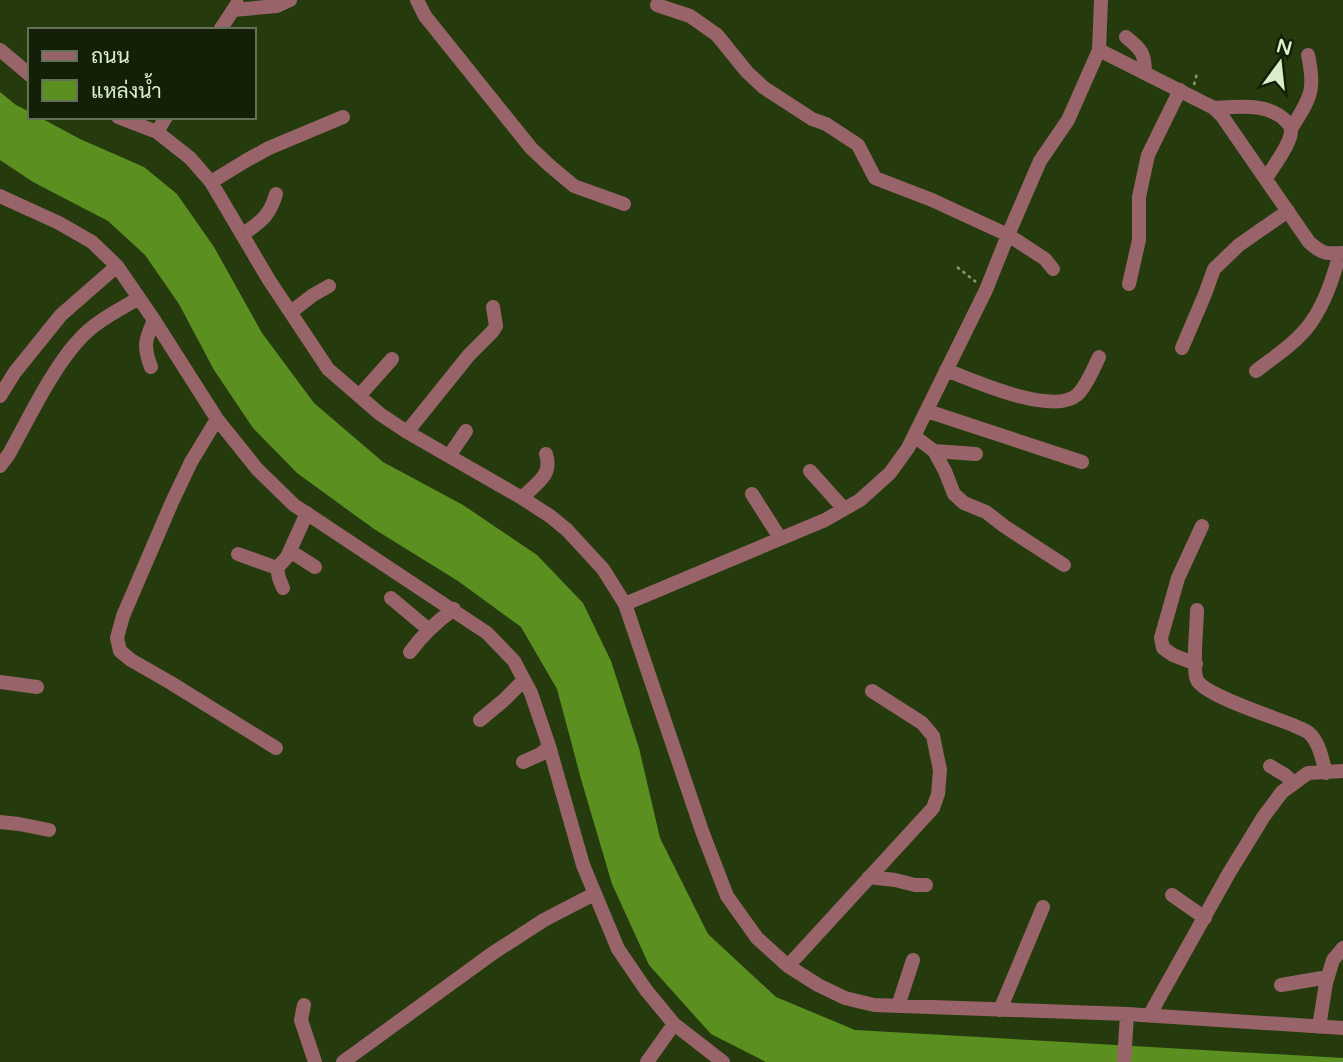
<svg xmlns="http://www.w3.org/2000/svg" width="1343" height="1062" font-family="'Varela Round',Sarabun,sans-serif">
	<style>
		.water { fill: #5b8f20 }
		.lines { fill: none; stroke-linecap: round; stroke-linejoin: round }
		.path { stroke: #859972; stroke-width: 2.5; stroke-dasharray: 3.5 3.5; stroke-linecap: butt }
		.minor { stroke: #98646a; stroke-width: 14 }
	</style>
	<rect width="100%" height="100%" fill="#253b0d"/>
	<path class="water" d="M 0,92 L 16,105 L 30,112 L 30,117 L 39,117 L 80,139 L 144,167 L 177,194 L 214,247 L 262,333 L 314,403 L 383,462 L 463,505 L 537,555 L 583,603 L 611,661 L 639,748 L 660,838 L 708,934 L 776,997 L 855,1030 L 1343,1058 L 1343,1062 L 766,1062 L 711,1034 L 649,965 L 612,884 L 581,779 L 557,689 L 521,627 L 458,581 L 374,529 L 297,473 L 253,428 L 214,370 L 179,304 L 145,255 L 108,221 L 33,182 L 0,160 Z"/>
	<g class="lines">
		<path class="path" d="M 1194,85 L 1197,73
			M 957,267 L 976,282"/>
		<path class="minor" d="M 417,0 L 425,16 L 531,148 L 549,165 L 574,186 L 624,204
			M 657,5 L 690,16 L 717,35 L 747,72 L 763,87 L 812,119 L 826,124 L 858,145 L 875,178 L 932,200 L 1008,235 L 1045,259 L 1053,269
			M 233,10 L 277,6 L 290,0
			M 220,30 L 237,4
			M 1126,37 C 1141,49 1145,53 1145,73
			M 0,50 L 30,75
			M 1099,50 L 1214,108 L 1222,116 L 1309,242 C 1322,254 1326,254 1343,253
			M 1214,108 C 1237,107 1269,102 1287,122 C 1291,126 1292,130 1290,137 C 1286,151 1273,166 1266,179
			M 118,117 L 157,132 L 190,158 L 211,182 L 269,280 L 328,369 L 380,414 L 407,432 L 522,498 L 550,516 L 567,530 L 603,569 L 625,604 L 702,831 L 727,896 L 757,938 L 788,966 L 818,985 L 845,998 L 874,1005 L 1127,1014 L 1343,1028
			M 1291,129 C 1310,98 1316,92 1308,55
			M 157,132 L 166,117
			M 211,182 L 247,160 L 269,148 L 343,117
			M 0,196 L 59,223 L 92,242 L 117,266 L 154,320 L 217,419 L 257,469 L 294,505 L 487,633 L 514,661 L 531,693 L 549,746 L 583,865 L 618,949 L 646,990 L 674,1024 L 723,1062
			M 242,235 C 260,222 270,216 276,194
			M 1129,284 L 1139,240 L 1139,197 L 1148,155 L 1180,90
			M 291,312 L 313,295 L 329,286
			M 1182,348 L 1205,294 L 1214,269 L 1239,245 L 1288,211
			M 151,367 C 143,346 145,340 154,320
			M 946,370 C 974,381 1052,416 1077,395 C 1086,387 1094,368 1099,357
			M 1256,371 C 1274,357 1296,343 1310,324 C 1325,303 1333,278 1340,253
			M 0,396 L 15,372 L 61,315 L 117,266
			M 359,396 L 392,359
			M 927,411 L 1082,462
			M 217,419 L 191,462 L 172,502 L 123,616 L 117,638 L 120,651 L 131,660 L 171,683 L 276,748
			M 407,432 L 469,355 L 492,332 L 496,326 L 493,307
			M 914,436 L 934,451 L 945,471 L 954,494 L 964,503 L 986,512 L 1004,526 L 1064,565
			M 934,451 L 976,454
			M 449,456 L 466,431
			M 0,466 L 9,454 C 28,420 51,371 77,342 C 94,322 117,311 139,298
			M 810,471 L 844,509
			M 752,494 L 780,538
			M 522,498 C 536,483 553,476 546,454
			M 290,551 L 315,567
			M 238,554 L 277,568 L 287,557 L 307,513
			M 277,568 L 279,578 L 283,588
			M 391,598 L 428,629
			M 625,604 L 825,520 L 860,500 L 890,473 L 908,448 L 914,436 L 986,290 L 1008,235 L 1040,161 L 1068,120 L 1099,50 L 1101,0
			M 1197,610 C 1197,624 1192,670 1197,680 C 1205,696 1277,718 1295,726 C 1299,728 1306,730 1309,733 C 1320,743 1322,760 1326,773
			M 410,652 C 423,634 436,622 454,609
			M 1196,664 L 1173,655 L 1163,648 L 1161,638 L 1178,578 L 1202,526
			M 0,682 L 37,687
			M 480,720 L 504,700 L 524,680
			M 523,762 L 541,754 L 549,746
			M 1270,766 L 1285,775 L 1294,783
			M 0,822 L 19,824 L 49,830
			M 869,877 L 895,880 L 915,885 L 926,885
			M 1172,895 L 1205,918
			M 788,966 L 933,808 L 938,794 L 940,770 L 933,736 L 922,723 L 872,691
			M 1281,985 L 1328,977
			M 304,1005 L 301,1020 L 315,1062
			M 898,1006 L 913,960
			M 1000,1010 L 1043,907
			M 1149,1016 L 1229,873 L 1264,816 L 1282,792 L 1308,773 L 1343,771
			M 1319,1027 L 1326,983 L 1333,960 L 1343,948
			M 343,1062 L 493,953 L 544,920 L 594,894
			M 647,1062 L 674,1024
			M 1124,1062 L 1127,1014"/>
	</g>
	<rect x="28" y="28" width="228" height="91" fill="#132007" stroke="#637256" stroke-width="2"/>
	<rect x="42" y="51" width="35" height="10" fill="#98646a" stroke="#637256" stroke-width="2"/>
	<text x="91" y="63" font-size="21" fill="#daedcc">ถนน</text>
	<rect x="42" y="80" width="35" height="21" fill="#5b8f20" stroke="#637256" stroke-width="2"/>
	<text x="91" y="98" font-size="21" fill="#daedcc">แหล่งน้ำ</text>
	<g transform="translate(1280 63) rotate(15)" stroke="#132007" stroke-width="5" paint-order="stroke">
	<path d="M0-5L12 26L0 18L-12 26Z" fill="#daedcc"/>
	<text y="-10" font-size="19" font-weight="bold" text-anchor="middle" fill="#daedcc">N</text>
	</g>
</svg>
